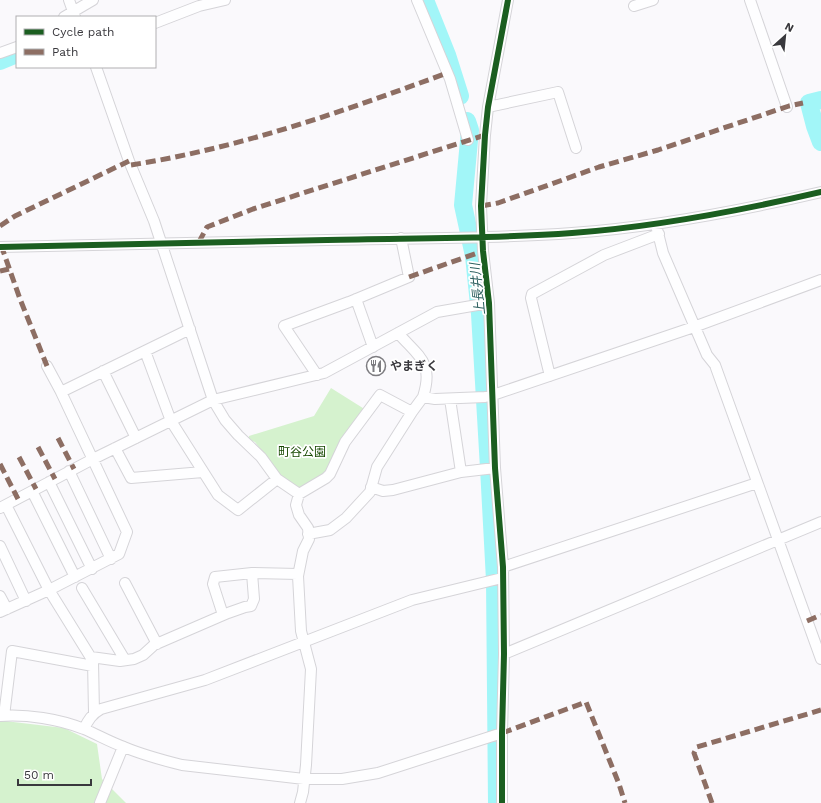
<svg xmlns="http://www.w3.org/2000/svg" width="821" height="803" font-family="'Work Sans','Noto Sans JP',sans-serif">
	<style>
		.green { fill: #d5f2ce }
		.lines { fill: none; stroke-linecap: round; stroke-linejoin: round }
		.river { stroke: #a2f6f8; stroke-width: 18 }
		.minor-casing { stroke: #d5d4d8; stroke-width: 12 }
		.minor { stroke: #fefeff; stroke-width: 10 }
		.quiet { stroke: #8d6e63; stroke-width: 5; stroke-dasharray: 10 5; stroke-linecap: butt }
		.cycleway-casing { stroke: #fff; stroke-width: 8 }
		.cycleway { stroke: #1b5e20; stroke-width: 6 }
		.labels { text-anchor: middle; stroke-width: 3.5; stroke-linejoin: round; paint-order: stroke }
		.poi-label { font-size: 12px; font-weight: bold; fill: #39383d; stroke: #fff; text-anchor: start }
		.park-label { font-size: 12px; fill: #174902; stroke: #fff }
		.water-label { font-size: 13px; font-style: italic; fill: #2a5e5e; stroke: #fff }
	</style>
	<rect width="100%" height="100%" fill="#faf9fc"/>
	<path class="green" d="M 331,388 L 366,410 L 325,475 L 299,491 L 282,478 L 255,442 L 249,440 L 249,436 L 314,416 Z
		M 0,721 L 5,721 L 64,728 L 97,744 L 102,779 L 126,803 L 0,803 Z"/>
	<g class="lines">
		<path class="river" d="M 425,0 L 447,55 L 460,96
			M 0,61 L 17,54
			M 821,100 L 809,103 L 815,126 L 821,142
			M 467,121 L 470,130 L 463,205 L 474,256 L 480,314 L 489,468 L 495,580 L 497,803"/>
		<defs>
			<path id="minor" d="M 69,0 L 75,17
				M 417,0 L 450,79 L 468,140
				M 750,0 L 787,107
				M 634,6 L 653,0
				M 64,17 L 93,0
				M 155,23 L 199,6 L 225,0
				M 0,53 L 17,47
				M 96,67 L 129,161 L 154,221 L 213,400 L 225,420 L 238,435 L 261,457 L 277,479 L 238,510 L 218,495 L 171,421 L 145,351
				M 488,107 L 558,92 L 576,148
				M 656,225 L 663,253 L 707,355 L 715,365 L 821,659
				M 0,247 C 109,244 218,242 327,240 C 409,238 491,239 572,233 C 656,227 739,211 821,192
				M 356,299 L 373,347
				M 398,333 C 419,357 434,362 423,397
				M 103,371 L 136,438
				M 317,375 L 284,326 L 349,302 L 409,277 L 401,238
				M 550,376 L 531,298 L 532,294 L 604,255 L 659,234
				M 61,392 L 190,329
				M 450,399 L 461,472
				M 115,448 L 131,478 L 203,472
				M 69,471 L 111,559
				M 277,479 L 299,494 L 326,478 L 330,474 L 345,442 L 380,395 L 412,412 L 423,397 L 435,399 L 485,397 L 493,395 L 691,328 L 821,280
				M 49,482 L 92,569
				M 371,487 L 383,491 L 393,490 L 461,472 L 495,468
				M 32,491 L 75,577
				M 299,494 L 296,505 L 299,515 L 308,528 L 309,539 L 303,551 L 298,576 L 301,631 L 311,669 L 306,765 L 303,792 L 300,803
				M 6,505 L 49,590 L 93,661 L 94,713
				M 0,508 L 93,459 L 213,400 L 324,373 L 437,312 L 489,303
				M 308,534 L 330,530 L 346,518 L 370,492 L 377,467 L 412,412
				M 0,546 L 26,601
				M 503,567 L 757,483
				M 125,583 L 157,644
				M 82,588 L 125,660
				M 0,596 L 7,609
				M 0,612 L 49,590 L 119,554 L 127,532 L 61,392 L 47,366
				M 223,615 L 213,584 L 215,577 L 252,573
				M 504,654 L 821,522
				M 91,657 L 120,661 L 134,659 L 143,655 L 154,645 L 228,613 L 245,607 L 251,606 L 254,599 L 252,573 L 298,574
				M 0,716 C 27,714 59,719 84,729 C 98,735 110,742 124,747 C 143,755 162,760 182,765 L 304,779 L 342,779 L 378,773 L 502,733
				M 4,716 L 12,651 L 93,666
				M 84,729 C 88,720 92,714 101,709 L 205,680 L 412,600 L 502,578
				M 100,803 L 123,747
				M 502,803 L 502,733 L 504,654 L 503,567 L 495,468 L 489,303 L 483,251 L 481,206 L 485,135 L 488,107 L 508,0"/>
		</defs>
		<use href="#minor" class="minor-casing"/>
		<use href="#minor" class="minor"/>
		<path class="quiet" d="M 131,165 C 240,148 344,111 447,73
			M 481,206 L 498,203 L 599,167 L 658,150 L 789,106 L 803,103
			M 0,226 L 15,216 L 129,161
			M 199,242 L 207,227 L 253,209 L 485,135
			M 1,245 L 20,299 L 47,366
			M 0,271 L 9,269
			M 409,277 L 483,251
			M 58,438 L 74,469
			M 38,447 L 55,479
			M 19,457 L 36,489
			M 0,464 L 18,499
			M 807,621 L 821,615
			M 502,733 L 586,702 L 619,784 L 625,803
			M 712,803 L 694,753 L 697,747 L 821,710"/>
		<defs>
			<path id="cycleway" d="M 0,247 C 109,244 218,242 327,240 C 409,238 491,239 572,233 C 656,227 739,211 821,192
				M 502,803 L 502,733 L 504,654 L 503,567 L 495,468 L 489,303 L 483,251 L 481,206 L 485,135 L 488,107 L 508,0"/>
		</defs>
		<use href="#cycleway" class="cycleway-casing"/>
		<use href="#cycleway" class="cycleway"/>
	</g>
	<defs>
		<symbol id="restaurant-ring" viewBox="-11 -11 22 22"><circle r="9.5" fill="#fff" stroke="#7d7c80" stroke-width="1.5"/><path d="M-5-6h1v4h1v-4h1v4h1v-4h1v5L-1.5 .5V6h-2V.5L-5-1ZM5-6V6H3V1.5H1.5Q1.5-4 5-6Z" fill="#7d7c80"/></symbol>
	</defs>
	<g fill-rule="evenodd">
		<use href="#restaurant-ring" x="365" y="355" width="22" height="22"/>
	</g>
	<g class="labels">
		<g class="poi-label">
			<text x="390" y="370">やまぎく</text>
		</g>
		<g class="park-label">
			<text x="302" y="456">町谷公園</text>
		</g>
		<g class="water-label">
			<text transform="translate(477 289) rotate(-96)" y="5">上長井川</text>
		</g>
	</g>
	<rect x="16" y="16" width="140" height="52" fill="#ffffff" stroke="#b0afb1"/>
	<rect x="24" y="29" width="20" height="6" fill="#1b5e20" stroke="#b0afb1"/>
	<text x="52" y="36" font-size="12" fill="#39383d">Cycle path</text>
	<rect x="24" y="49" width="20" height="6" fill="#8d6e63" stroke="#b0afb1"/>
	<text x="52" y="56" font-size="12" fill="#39383d">Path</text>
	<g transform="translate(785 36) rotate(27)" stroke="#ffffff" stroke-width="3" paint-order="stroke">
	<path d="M0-3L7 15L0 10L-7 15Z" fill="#39383d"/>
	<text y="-6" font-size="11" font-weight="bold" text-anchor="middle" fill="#39383d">N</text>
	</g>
	<path d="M18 779v6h73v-6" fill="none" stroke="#39383d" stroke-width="2"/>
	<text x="24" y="779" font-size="12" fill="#39383d" stroke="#ffffff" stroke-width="3" paint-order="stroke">50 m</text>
</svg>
